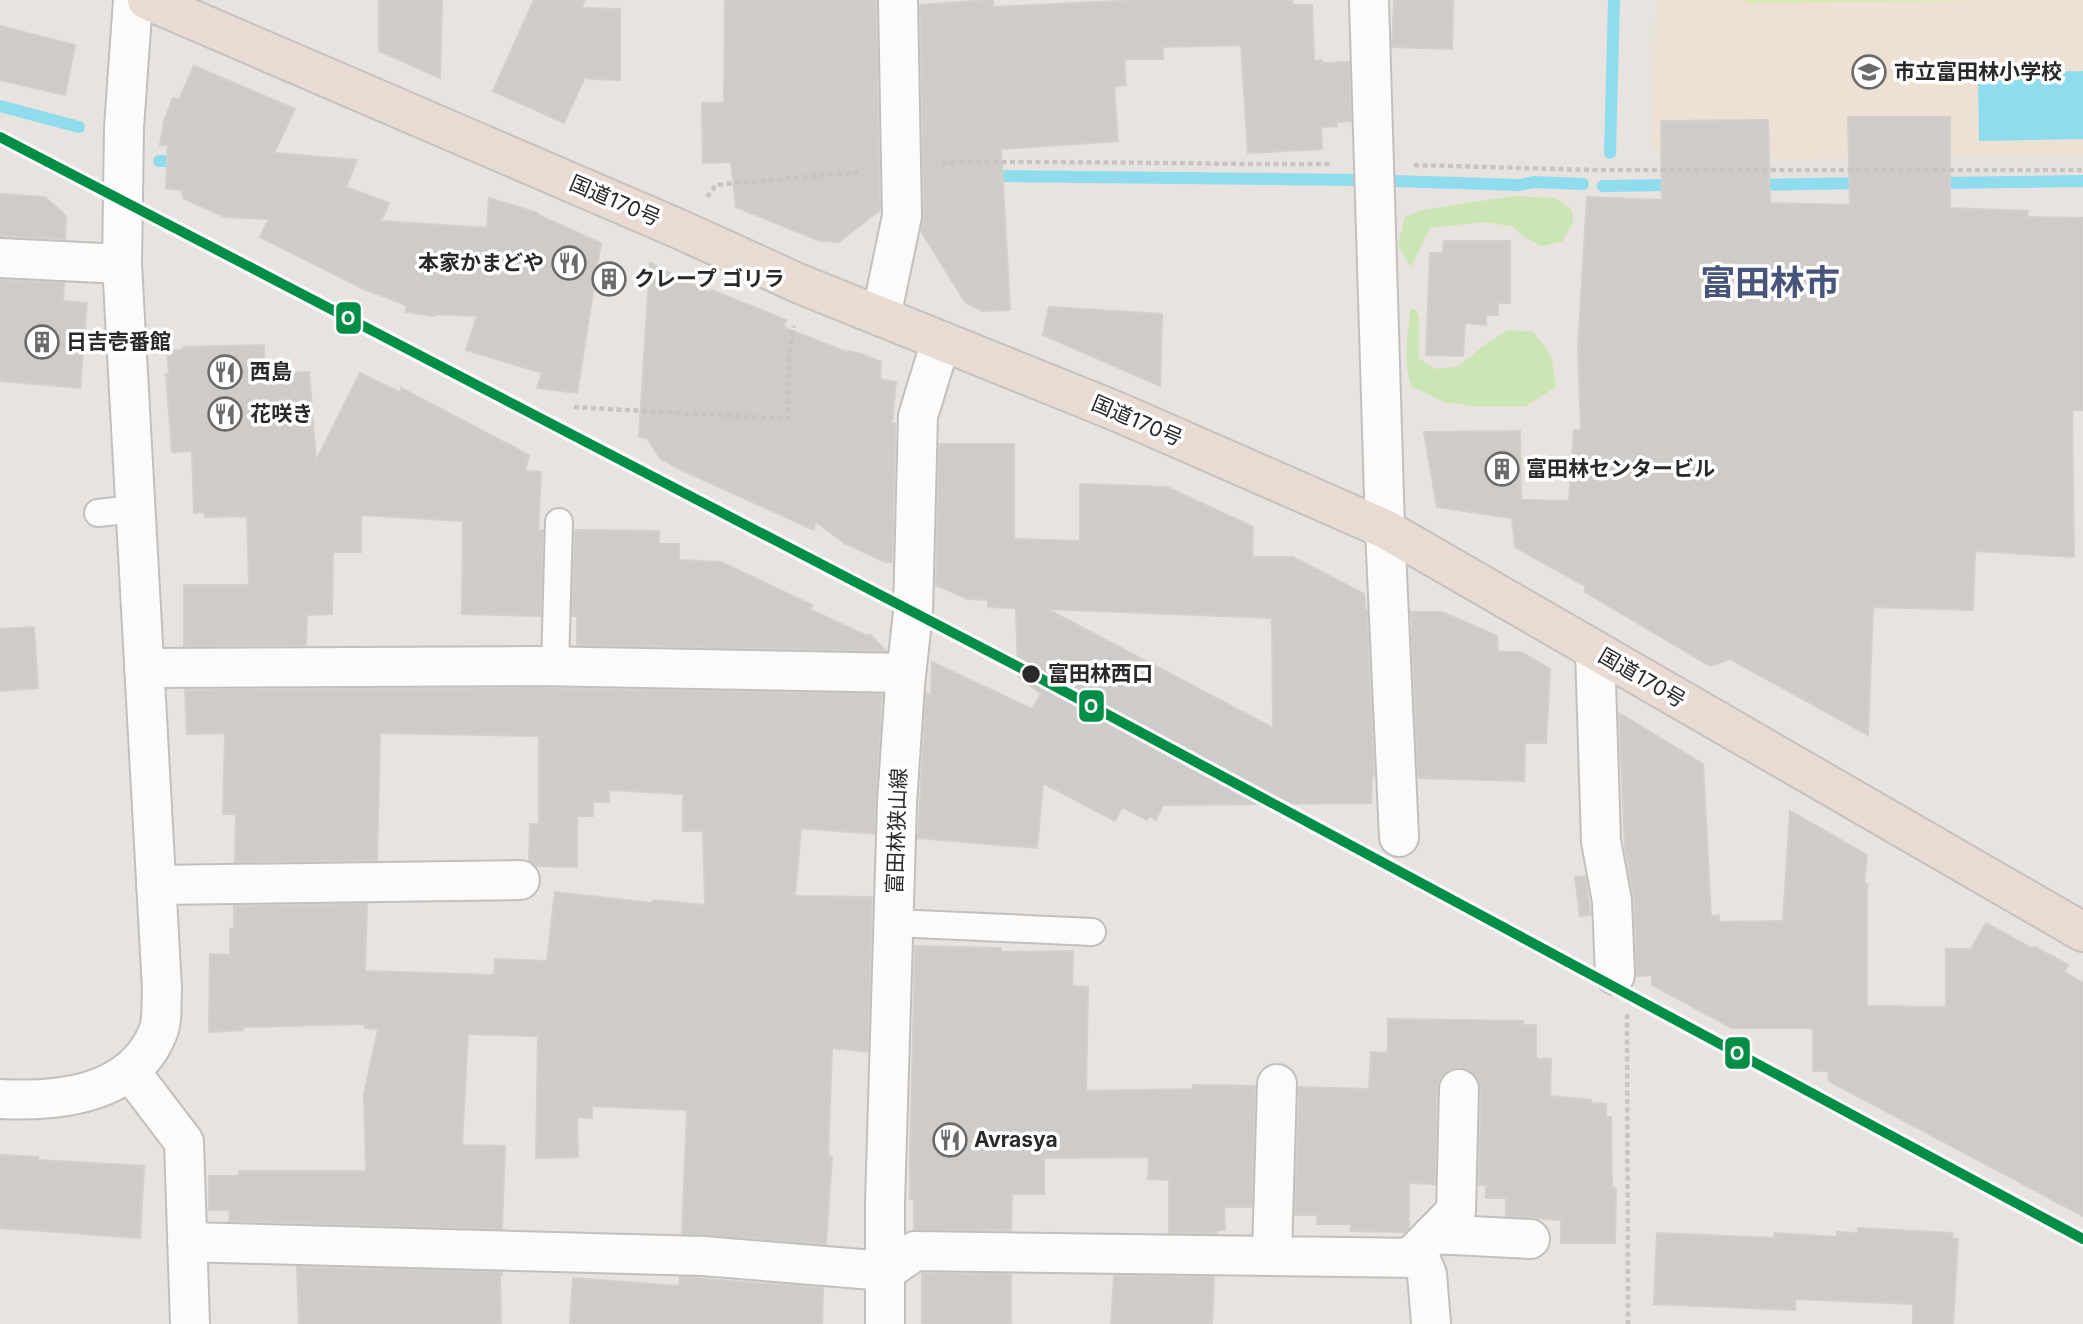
<svg xmlns="http://www.w3.org/2000/svg" width="2083" height="1324" font-family="Inter,'Noto Sans JP',sans-serif">
	<style>
		.education { fill: #ece1d2 }
		.green { fill: #cce5b5 }
		.pitch { fill: #d9e9b3 }
		.water { fill: #8edcee }
		.lines { fill: none; stroke-linecap: round; stroke-linejoin: round }
		.stream { stroke: #8edcee; stroke-width: 12 }
		.building { fill: #cecbc8; stroke: #d3cfcb; stroke-width: 2; fill-rule: evenodd }
		.lane-casing { stroke: #c1c0c0; stroke-width: 30 }
		.street-casing { stroke: #c1c0c0; stroke-width: 42 }
		.secondary-casing { stroke: #c1c0c0; stroke-width: 42 }
		.highway-casing { stroke: #c4c2c0; stroke-width: 42 }
		.path { stroke: #c6c5c5; stroke-width: 4.5; stroke-dasharray: 5 3.5; stroke-linecap: butt }
		.lane { stroke: #fcfbfa; stroke-width: 26 }
		.street { stroke: #fcfbfa; stroke-width: 38 }
		.secondary { stroke: #fcfbfa; stroke-width: 38 }
		.highway { stroke: #e9dad2; stroke-width: 38 }
		.rail-1-casing { stroke: #fff; stroke-width: 16 }
		.rail-1 { stroke: #028e46; stroke-width: 10 }
		.stop-dot { fill: #292929; stroke: #fff; stroke-width: 2.5 }
		.labels { text-anchor: middle; stroke-width: 7; stroke-linejoin: round; paint-order: stroke }
		.poi-label { font-size: 21px; font-weight: bold; fill: #292929; stroke: #fff; text-anchor: start }
		.street-label { font-size: 21px; fill: #292929; stroke: #fff }
		.stop-label { font-size: 21px; font-weight: bold; fill: #292929; stroke: #fff; text-anchor: start }
		.town-label { font-size: 35px; font-weight: bold; fill: #47557c; stroke: #fff }
		.line-badge { stroke: #fff; stroke-width: 2.5 }
		.badge-label { font-size: 19px; text-anchor: middle; font-weight: bold; fill: #fff }
	</style>
	<rect width="100%" height="100%" fill="#e8e3de"/>
	<path class="education" d="M 1656,0 L 2083,0 L 2083,156 L 1662,161 L 1652,144 Z"/>
	<path class="green" d="M 1513,196 L 1555,198 L 1572,210 L 1573,221 L 1563,241 L 1542,246 L 1524,237 L 1512,226 L 1482,222 L 1430,228 L 1411,267 L 1398,245 L 1405,216 L 1423,210 Z
		M 1411,309 L 1416,310 L 1419,316 L 1419,358 L 1436,369 L 1459,366 L 1483,346 L 1508,330 L 1533,332 L 1551,355 L 1556,387 L 1526,406 L 1471,406 L 1444,402 L 1411,386 C 1403,361 1407,335 1411,309 Z"/>
	<path class="pitch" d="M 1746,0 L 2003,0 L 1746,3 Z"/>
	<path class="water" d="M 2083,71 L 2083,139 L 1979,141 L 1978,73 Z"/>
	<g class="lines">
		<path class="stream" d="M 0,106 L 79,127
			M 1610,153 L 1614,0
			M 159,161 L 183,161
			M 990,176 L 1356,180
			M 1393,181 L 1520,185 L 1533,182 L 1583,184
			M 1933,183 L 2083,181
			M 1754,185 L 1866,183
			M 1603,186 L 1677,185"/>
	</g>
	<path class="building" d="M 379,0 L 442,0 L 440,78 L 379,51 Z
		M 534,0 L 585,0 L 581,8 L 620,9 L 620,80 L 590,79 L 585,77 L 564,123 L 493,91 Z
		M 725,0 L 876,0 L 880,210 L 839,242 L 820,241 L 736,207 L 731,162 L 703,163 L 702,103 L 724,103 Z
		M 988,0 L 993,0 L 993,7 L 1137,0 L 1292,0 L 1292,5 L 1312,5 L 1314,61 L 1322,60 L 1322,63 L 1349,62 L 1351,121 L 1337,122 L 1337,126 L 1321,127 L 1322,149 L 1248,153 L 1241,45 L 1163,47 L 1163,59 L 1124,59 L 1126,85 L 1114,87 L 1118,141 L 1001,149 L 1010,310 L 982,311 L 965,302 L 921,231 L 924,216 L 920,5 Z
		M 1394,0 L 1453,0 L 1452,49 L 1392,47 Z
		M 0,26 L 75,45 L 65,95 L 0,80 Z
		M 194,66 L 295,109 L 274,153 L 357,160 L 346,187 L 389,203 L 381,221 L 487,228 L 489,198 L 538,213 L 538,215 L 601,243 L 577,393 L 537,388 L 542,373 L 466,350 L 477,316 L 435,314 L 435,316 L 406,312 L 406,305 L 364,289 L 260,237 L 269,219 L 225,217 L 183,198 L 182,190 L 166,188 L 168,145 L 160,145 L 164,121 L 173,98 L 179,100 Z
		M 1848,117 L 1950,117 L 1950,208 L 2028,211 L 2027,217 L 2083,218 L 2083,410 L 2072,410 L 2074,557 L 1975,551 L 1973,610 L 1873,607 L 1868,735 L 1730,659 L 1710,666 L 1585,592 L 1585,586 L 1515,547 L 1512,518 L 1437,507 L 1424,432 L 1520,431 L 1521,500 L 1569,501 L 1574,430 L 1581,430 L 1578,349 L 1587,197 L 1662,200 L 1661,121 L 1768,120 L 1770,203 L 1850,205 Z
		M 0,194 L 45,197 L 66,216 L 65,239 L 0,236 Z
		M 1444,241 L 1510,241 L 1510,303 L 1498,303 L 1498,315 L 1486,315 L 1486,325 L 1465,323 L 1463,356 L 1426,355 L 1430,253 L 1443,253 Z
		M 650,263 L 710,293 L 711,290 L 786,320 L 783,327 L 841,350 L 862,354 L 881,362 L 880,379 L 896,382 L 892,424 L 895,424 L 895,444 L 892,562 L 885,562 L 844,543 L 815,521 L 814,530 L 675,467 L 660,458 L 647,438 L 639,437 Z
		M 0,280 L 64,283 L 63,301 L 87,303 L 80,388 L 0,381 Z
		M 1049,307 L 1162,314 L 1160,386 L 1043,335 Z
		M 264,345 L 265,374 L 309,372 L 316,461 L 360,373 L 401,393 L 401,388 L 529,455 L 525,471 L 541,472 L 538,530 L 543,530 L 541,616 L 462,614 L 463,521 L 361,515 L 361,552 L 333,552 L 332,614 L 307,615 L 306,645 L 184,646 L 184,585 L 249,585 L 247,516 L 205,517 L 204,512 L 194,513 L 192,451 L 172,452 L 166,374 L 169,374 L 167,351 L 183,350 L 183,347 Z
		M 939,444 L 1014,444 L 1014,539 L 1080,541 L 1080,484 L 1167,487 L 1253,527 L 1252,557 L 1293,557 L 1364,594 L 1365,610 L 1367,610 L 1374,776 L 1372,776 L 1371,803 L 1163,805 L 1156,820 L 1149,816 L 1147,820 L 1122,807 L 1115,821 L 1043,783 L 1037,848 L 918,838 L 926,692 L 931,697 L 932,662 L 1032,709 L 1041,694 L 1018,676 L 1016,608 L 988,607 L 988,600 L 968,599 L 936,585 ZM 1047,609 L 1272,618 L 1273,728 Z
		M 575,530 L 659,531 L 659,544 L 679,544 L 679,560 L 721,562 L 812,605 L 811,610 L 865,635 L 871,635 L 886,651 L 577,645 L 577,616 L 572,616 Z
		M 1411,612 L 1442,612 L 1497,636 L 1498,652 L 1521,652 L 1550,669 L 1546,743 L 1525,743 L 1524,781 L 1418,778 Z
		M 34,627 L 38,688 L 0,691 L 0,629 Z
		M 536,688 L 882,694 L 874,834 L 801,828 L 795,896 L 872,897 L 868,1052 L 832,1048 L 828,1156 L 832,1157 L 826,1244 L 682,1234 L 687,1110 L 592,1106 L 592,1118 L 577,1117 L 578,1157 L 536,1158 L 538,1036 L 468,1034 L 462,1145 L 505,1146 L 502,1229 L 229,1221 L 230,1210 L 209,1210 L 209,1176 L 239,1176 L 239,1171 L 366,1171 L 364,1094 L 378,1029 L 365,1028 L 365,1024 L 243,1027 L 243,1030 L 209,1032 L 210,954 L 230,955 L 230,929 L 234,928 L 234,906 L 367,904 L 365,971 L 494,975 L 495,959 L 547,961 L 555,892 L 653,903 L 653,900 L 705,905 L 703,831 L 683,831 L 683,794 L 609,790 L 609,802 L 593,802 L 593,816 L 577,816 L 577,867 L 536,866 L 529,861 L 530,824 L 539,824 L 539,736 L 380,733 L 377,860 L 235,862 L 236,814 L 223,814 L 225,733 L 187,734 L 185,690 Z
		M 1619,713 L 1703,764 L 1711,916 L 1719,915 L 1719,922 L 1783,921 L 1790,811 L 1867,855 L 1864,883 L 1867,884 L 1867,1006 L 1946,1007 L 1946,949 L 1971,949 L 1986,923 L 2033,949 L 2035,947 L 2068,965 L 2064,972 L 2083,983 L 2083,1216 L 1829,1081 L 1828,1071 L 1813,1071 L 1813,1028 L 1732,1028 L 1652,985 L 1652,975 L 1637,976 L 1634,900 L 1625,848 Z
		M 1585,876 L 1591,915 L 1580,916 L 1575,877 Z
		M 915,946 L 1001,948 L 1001,952 L 1073,951 L 1072,986 L 1088,987 L 1086,1091 L 1193,1089 L 1193,1085 L 1255,1086 L 1252,1207 L 1224,1207 L 1225,1230 L 1217,1230 L 1217,1233 L 1169,1233 L 1169,1180 L 1148,1179 L 1149,1157 L 1044,1158 L 1044,1194 L 1012,1194 L 1011,1230 L 914,1230 L 914,1199 L 910,1199 L 910,1163 Z
		M 1388,1019 L 1523,1021 L 1523,1025 L 1536,1025 L 1536,1059 L 1551,1059 L 1550,1096 L 1591,1100 L 1591,1103 L 1606,1104 L 1606,1117 L 1611,1117 L 1612,1188 L 1616,1188 L 1615,1243 L 1561,1243 L 1561,1220 L 1506,1216 L 1506,1198 L 1486,1198 L 1486,1185 L 1479,1185 L 1481,1089 L 1478,1078 L 1471,1071 L 1460,1067 L 1448,1070 L 1440,1078 L 1437,1088 L 1435,1184 L 1409,1183 L 1409,1228 L 1405,1232 L 1351,1231 L 1351,1224 L 1317,1224 L 1317,1215 L 1295,1215 L 1299,1087 L 1369,1089 L 1371,1052 L 1388,1053 Z
		M 0,1155 L 38,1157 L 38,1160 L 144,1166 L 140,1238 L 0,1228 Z
		M 1858,1228 L 1952,1233 L 1952,1238 L 1958,1239 L 1953,1324 L 1913,1324 L 1913,1304 L 1795,1299 L 1795,1310 L 1654,1304 L 1657,1233 L 1774,1238 L 1775,1233 L 1837,1237 L 1837,1232 L 1858,1233 Z
		M 297,1267 L 502,1272 L 502,1275 L 500,1276 L 501,1324 L 299,1324 Z
		M 922,1273 L 1011,1274 L 1011,1324 L 922,1324 Z
		M 1114,1276 L 1214,1277 L 1212,1324 L 1111,1324 Z
		M 680,1277 L 823,1288 L 822,1324 L 570,1324 L 573,1278 L 679,1286 Z"/>
	<g class="lines">
		<defs>
			<path id="lane" d="M 98,513 L 135,509
				M 555,667 L 559,522
				M 894,923 L 1092,932"/>
			<path id="street" d="M 1369,0 L 1385,529 L 1399,837
				M 0,258 L 122,264
				M 881,317 L 902,216 L 898,0
				M 1595,650 L 1601,841 L 1612,901 L 1615,975
				M 144,668 L 536,666 L 906,673
				M 156,885 L 520,880
				M 130,1071 L 184,1142 L 190,1324
				M 1433,1234 L 1530,1239
				M 187,1242 L 703,1256 L 886,1271 L 915,1251 L 1420,1258 L 1427,1274 L 1431,1324
				M 1272,1256 L 1277,1084
				M 1411,1257 L 1456,1211 L 1459,1089"/>
			<path id="secondary" d="M 0,1099 C 59,1102 133,1095 158,1032 C 163,1020 161,1002 162,989 L 122,264 L 124,128 L 133,0
				M 885,1324 L 885,1203 L 897,803 L 905,685 L 913,612 L 918,416 L 941,341"/>
			<path id="highway" d="M 147,0 L 679,229 L 800,284 L 1118,412 L 1385,529 L 2083,932"/>
		</defs>
		<use href="#lane" class="lane-casing"/>
		<use href="#street" class="street-casing"/>
		<use href="#secondary" class="secondary-casing"/>
		<use href="#highway" class="highway-casing"/>
		<path class="path" d="M 942,163 C 1072,160 1202,165 1332,164
			M 1414,165 L 1591,170 L 2083,170
			M 707,197 L 716,185 L 861,172
			M 574,407 L 788,419 L 789,358 L 794,326
			M 1627,1014 L 1628,1324"/>
		<use href="#lane" class="lane"/>
		<use href="#street" class="street"/>
		<use href="#secondary" class="secondary"/>
		<use href="#highway" class="highway"/>
		<defs>
			<path id="rail-1" d="M 0,137 L 1034,675 L 2083,1239"/>
		</defs>
		<use href="#rail-1" class="rail-1-casing"/>
		<use href="#rail-1" class="rail-1"/>
	</g>
	<defs>
		<symbol id="school-ring" viewBox="-11 -11 22 22"><circle r="9.5" fill="#fff" stroke="#6c6a68" stroke-width="1.5"/><path d="M0-5L7-2L0 1L-7-2ZM-4 1L0 2.5L4 1V4Q0 6-4 4Z" fill="#6c6a68"/></symbol>
		<symbol id="restaurant-ring" viewBox="-11 -11 22 22"><circle r="9.5" fill="#fff" stroke="#6c6a68" stroke-width="1.5"/><path d="M-5-6h1v4h1v-4h1v4h1v-4h1v5L-1.5 .5V6h-2V.5L-5-1ZM5-6V6H3V1.5H1.5Q1.5-4 5-6Z" fill="#6c6a68"/></symbol>
		<symbol id="building-ring" viewBox="-11 -11 22 22"><circle r="9.5" fill="#fff" stroke="#6c6a68" stroke-width="1.5"/><path d="M-4-6H4V6H1V3H-1V6H-4ZM-2.5-4.3h1.7v1.8h-1.7ZM.8-4.3h1.7v1.8H.8ZM-2.5-1h1.7V.8h-1.7ZM.8-1h1.7V.8H.8Z" fill="#6c6a68"/></symbol>
	</defs>
	<g fill-rule="evenodd">
		<use href="#school-ring" x="1850" y="53" width="38" height="38"/>
		<use href="#restaurant-ring" x="550" y="244" width="38" height="38"/>
		<use href="#building-ring" x="590" y="260" width="38" height="38"/>
		<use href="#building-ring" x="23" y="323" width="38" height="38"/>
		<use href="#restaurant-ring" x="206" y="353" width="38" height="38"/>
		<use href="#restaurant-ring" x="206" y="395" width="38" height="38"/>
		<use href="#building-ring" x="1483" y="450" width="38" height="38"/>
		<use href="#restaurant-ring" x="931" y="1121" width="38" height="38"/>
	</g>
	<circle class="stop-dot" cx="1031" cy="674" r="10"/>
	<g class="labels">
		<g class="poi-label">
			<text x="1894" y="79">市立富田林小学校</text>
			<text x="544" y="270" text-anchor="end">本家かまどや</text>
			<text x="634" y="286">クレープ ゴリラ</text>
			<text x="66" y="349">日吉壱番館</text>
			<text x="250" y="379">西島</text>
			<text x="250" y="421">花咲き</text>
			<text x="1526" y="476">富田林センタービル</text>
			<text x="974" y="1147">Avrasya</text>
		</g>
		<g class="street-label">
			<text transform="translate(615 201) rotate(23)" y="7">国道170号</text>
			<text transform="translate(1137 421) rotate(23)" y="7">国道170号</text>
			<text transform="translate(1642 678) rotate(30)" y="7">国道170号</text>
			<text transform="translate(897 831) rotate(-88)" y="7">富田林狭山線</text>
		</g>
		<g class="stop-label">
			<text x="1048" y="681">富田林西口</text>
		</g>
		<g class="town-label">
			<text x="1770" y="295">富田林市</text>
		</g>
	</g>
	<g class="line-badge">
		<rect x="335" y="301" width="27" height="34" rx="7" fill="#028e46"/>
		<rect x="1078" y="689" width="27" height="34" rx="7" fill="#028e46"/>
		<rect x="1724" y="1036" width="27" height="34" rx="7" fill="#028e46"/>
	</g>
	<g class="badge-label">
		<text x="348" y="325">O</text>
		<text x="1091" y="713">O</text>
		<text x="1737" y="1060">O</text>
	</g>
</svg>
